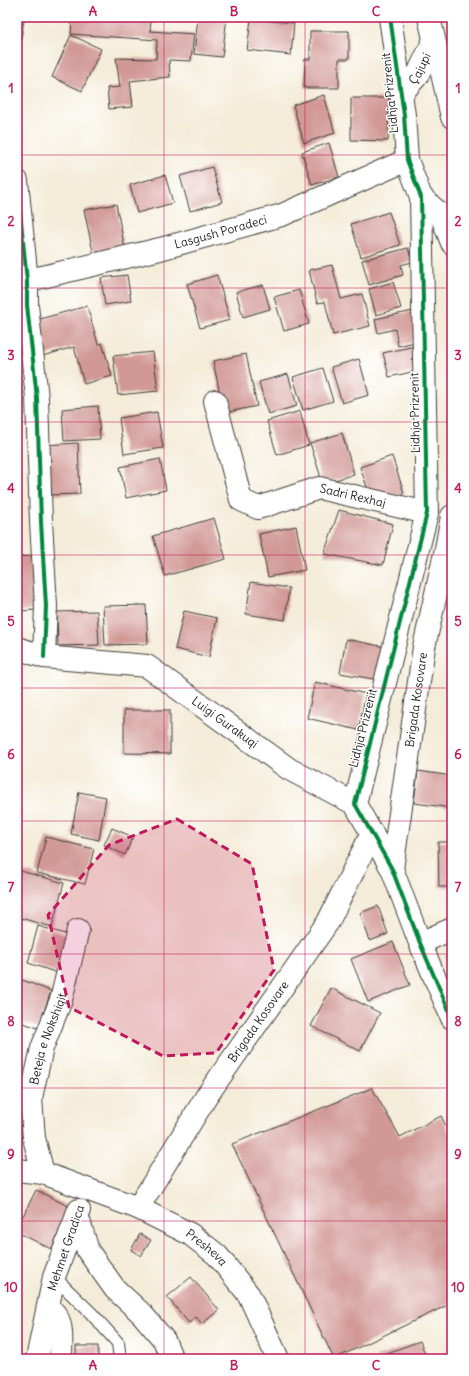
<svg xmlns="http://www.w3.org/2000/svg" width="469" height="1376" font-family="Delius,sans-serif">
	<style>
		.building { fill: #d19894 }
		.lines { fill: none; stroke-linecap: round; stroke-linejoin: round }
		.lane-casing { stroke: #3c3b38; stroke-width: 14 }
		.street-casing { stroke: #3c3b38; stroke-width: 24 }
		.lane { stroke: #fff; stroke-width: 12 }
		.street { stroke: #fff; stroke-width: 22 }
		.cycleway-casing { stroke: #fff; stroke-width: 6 }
		.cycleway { stroke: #00873e; stroke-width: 4 }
		.marked { fill: #c2185b; fill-opacity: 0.2; stroke: #c2185b; stroke-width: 3; stroke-dasharray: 8 5; stroke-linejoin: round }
		.grid { fill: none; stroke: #c2185b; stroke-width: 1; stroke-opacity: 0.55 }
		.labels { text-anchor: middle; stroke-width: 3; stroke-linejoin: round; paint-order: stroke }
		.street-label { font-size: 12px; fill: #1c1c1c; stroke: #fff }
		.neatline { fill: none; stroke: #c2185b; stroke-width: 1.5 }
		.grid-label { font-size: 13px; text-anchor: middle; font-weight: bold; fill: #c2185b }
	</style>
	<rect width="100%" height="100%" fill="#fff"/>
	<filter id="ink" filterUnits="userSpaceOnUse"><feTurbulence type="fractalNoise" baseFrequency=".025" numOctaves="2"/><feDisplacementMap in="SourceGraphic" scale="8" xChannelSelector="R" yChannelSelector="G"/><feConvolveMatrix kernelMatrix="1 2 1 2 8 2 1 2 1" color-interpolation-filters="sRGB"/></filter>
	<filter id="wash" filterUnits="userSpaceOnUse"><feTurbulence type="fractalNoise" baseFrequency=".012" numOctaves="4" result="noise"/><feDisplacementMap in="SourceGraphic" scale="16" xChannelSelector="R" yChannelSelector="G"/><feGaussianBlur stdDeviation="0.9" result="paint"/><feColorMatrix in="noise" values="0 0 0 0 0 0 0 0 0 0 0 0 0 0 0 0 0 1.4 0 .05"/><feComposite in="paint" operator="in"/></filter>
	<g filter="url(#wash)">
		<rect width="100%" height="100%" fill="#f4ecd8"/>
		<g id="blocks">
			<path class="building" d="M 72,17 L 151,17 L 150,31 L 194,34 L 191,61 L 169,60 L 170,77 L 130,81 L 133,107 L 109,109 L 107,88 L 120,87 L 116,58 L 156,59 L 157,40 L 71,34 Z
				M 198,17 L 227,17 L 222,57 L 194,54 Z
				M 17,19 L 24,20 L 19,52 L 17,52 Z
				M 251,19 L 294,23 L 291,55 L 247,50 Z
				M 310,31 L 349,31 L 349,59 L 339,59 L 339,88 L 304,88 L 305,59 L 310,59 Z
				M 71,35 L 101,49 L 82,91 L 52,77 Z
				M 324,95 L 335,133 L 304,143 L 293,105 Z
				M 351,98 L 389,98 L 388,141 L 351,140 Z
				M 329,143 L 339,177 L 312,185 L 302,152 Z
				M 212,167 L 222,202 L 190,211 L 180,176 Z
				M 165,175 L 173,203 L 137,213 L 130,185 Z
				M 116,204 L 125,249 L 94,256 L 84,210 Z
				M 389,212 L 400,245 L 361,257 L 351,224 Z
				M 408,248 L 412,262 L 401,265 L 403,275 L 369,285 L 362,260 Z
				M 332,265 L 341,299 L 362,294 L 370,326 L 333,335 L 325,302 L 317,303 L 309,270 Z
				M 127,275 L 131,301 L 105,305 L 101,278 Z
				M 217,275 L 230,320 L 200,328 L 187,284 Z
				M 393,282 L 401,308 L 376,315 L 369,289 Z
				M 263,285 L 270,309 L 243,317 L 236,292 Z
				M 299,290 L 309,324 L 284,331 L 274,297 Z
				M 87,306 L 98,344 L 102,343 L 112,376 L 84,384 L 74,347 L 39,357 L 29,322 Z
				M 413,311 L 419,341 L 398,346 L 395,329 L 378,333 L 375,319 Z
				M 415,346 L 421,370 L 389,377 L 383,353 Z
				M 153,352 L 158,391 L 118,395 L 113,356 Z
				M 246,354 L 257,406 L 224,413 L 213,361 Z
				M 359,359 L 369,395 L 342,403 L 331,367 Z
				M 323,368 L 333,401 L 303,410 L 293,377 Z
				M 288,374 L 297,406 L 268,414 L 259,382 Z
				M 98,406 L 100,439 L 64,441 L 62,409 Z
				M 300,411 L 309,445 L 277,455 L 267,421 Z
				M 157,412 L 163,448 L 124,454 L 119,418 Z
				M 342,433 L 354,474 L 323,484 L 310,443 Z
				M 78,443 L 80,494 L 46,495 L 44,445 Z
				M 392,456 L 404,493 L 373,504 L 360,467 Z
				M 160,459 L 166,490 L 126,498 L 120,467 Z
				M 339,510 L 393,524 L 383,565 L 324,554 Z
				M 214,518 L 226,559 L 165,576 L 153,536 Z
				M 296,526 L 305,570 L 268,577 L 259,534 Z
				M 34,556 L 38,610 L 17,611 L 17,557 Z
				M 251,582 L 289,588 L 285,620 L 246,614 Z
				M 146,605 L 148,644 L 105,645 L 103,606 Z
				M 97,611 L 99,645 L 58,646 L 57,612 Z
				M 184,611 L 217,618 L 209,657 L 175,649 Z
				M 346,639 L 385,647 L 379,680 L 340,673 Z
				M 315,682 L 366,694 L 358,730 L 307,718 Z
				M 124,710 L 170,710 L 170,754 L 124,753 Z
				M 418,771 L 452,776 L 452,808 L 414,803 Z
				M 79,792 L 106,797 L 99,840 L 71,834 Z
				M 112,828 L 133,837 L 125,855 L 104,845 Z
				M 46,837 L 94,849 L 85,884 L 37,873 Z
				M 438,842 L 452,842 L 452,887 L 439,887 Z
				M 17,870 L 64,883 L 52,927 L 17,917 Z
				M 378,906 L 388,934 L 370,941 L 360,913 Z
				M 38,926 L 72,936 L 61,974 L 28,963 Z
				M 393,942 L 410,985 L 368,1002 L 351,959 Z
				M 452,953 L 452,972 L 446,956 Z
				M 17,978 L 51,991 L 38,1028 L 17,1021 Z
				M 331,988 L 380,1013 L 360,1051 L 311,1026 Z
				M 372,1088 L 400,1137 L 441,1116 L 452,1138 L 452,1303 L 334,1359 L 232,1144 Z
				M 36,1190 L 72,1208 L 51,1249 L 17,1232 L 17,1228 Z
				M 140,1234 L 151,1240 L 141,1256 L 131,1250 Z
				M 191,1277 L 219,1310 L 202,1324 L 196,1317 L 189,1323 L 167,1297 Z
				M 420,1341 L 427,1359 L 377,1359 L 376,1357 Z
				M 76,1346 L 98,1346 L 98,1359 L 76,1359 Z"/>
		</g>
	</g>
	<g filter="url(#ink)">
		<use href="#blocks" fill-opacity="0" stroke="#3c3b38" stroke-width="1"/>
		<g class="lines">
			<defs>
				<path id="lane" d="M 54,1277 L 91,1313 L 118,1343 L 120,1359"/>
				<g id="street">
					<path d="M 429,17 L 452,117"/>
					<path id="s1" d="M 401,94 L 417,76 L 434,40"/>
					<path d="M 17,181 L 27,281 L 27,305 L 37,398 L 41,522 L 46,606 L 44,657"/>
					<path d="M 421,197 L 441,215 L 452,243"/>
					<path id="s2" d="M 17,283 L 160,249 L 282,215 L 407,160"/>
					<path id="s3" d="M 215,401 L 241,500 L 258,508 L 319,488 L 427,513"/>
					<path id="s4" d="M 17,648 L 44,657 L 147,666 L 289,769 L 355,804 L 392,869 L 420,943 L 452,1018"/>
					<path d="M 355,804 L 427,513 L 421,197 L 407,160 L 404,115 L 390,17"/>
					<path id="s5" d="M 392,869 L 424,647 L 446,549 L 452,516"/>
					<path d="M 420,943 L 452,929"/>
					<path id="s6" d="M 17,1170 L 43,1173 L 138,1208 L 190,1234 L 217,1255 L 249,1295 L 278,1359"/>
					<path id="s7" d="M 43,1173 L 34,1138 L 31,1098 L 42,1048 L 61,1000 L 78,930"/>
					<path id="s8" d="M 138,1208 L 208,1094 L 328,922 L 372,833"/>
					<path d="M 77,1214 L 88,1251 L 115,1289 L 142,1314 L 164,1340 L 172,1359"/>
					<path d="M 48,1308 C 65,1317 61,1342 61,1359"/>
					<path d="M 37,1359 L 54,1277 L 79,1210"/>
				</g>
			</defs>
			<use href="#lane" class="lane-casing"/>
			<use href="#street" class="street-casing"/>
			<use href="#lane" class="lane"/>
			<use href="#street" class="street"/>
			<defs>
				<path id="cycleway" d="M 390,17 L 404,115 L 407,160 L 421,197 L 427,513 L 355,804 L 392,869 L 420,943 L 452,1018
					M 17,181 L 27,281 L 27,305 L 37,398 L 41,522 L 46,606 L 44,657"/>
			</defs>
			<use href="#cycleway" class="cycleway-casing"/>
			<use href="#cycleway" class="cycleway"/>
		</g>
	</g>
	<path class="marked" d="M 177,819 L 252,864 L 274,970 L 216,1053 L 163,1056 L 69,1007 L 48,915 L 109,845 Z"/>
	<path class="grid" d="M 164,17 L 164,1359M 305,17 L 305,1359M 17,155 L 452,155M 17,288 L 452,288M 17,422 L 452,422M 17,555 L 452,555M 17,688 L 452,688M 17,821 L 452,821M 17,954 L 452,954M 17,1088 L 452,1088M 17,1221 L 452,1221"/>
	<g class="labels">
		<g class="street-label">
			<text dy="4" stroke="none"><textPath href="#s1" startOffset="32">Çajupi</textPath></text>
			<text transform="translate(390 93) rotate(-96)" y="4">Lidhja Prizrenit</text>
			<text dy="4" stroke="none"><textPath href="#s2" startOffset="210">Lasgush Poradeci</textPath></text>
			<text transform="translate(415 413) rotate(-91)" y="4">Lidhja Prizrenit</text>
			<text dy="4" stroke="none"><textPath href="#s3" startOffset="220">Sadri Rexhaj</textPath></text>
			<text dy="4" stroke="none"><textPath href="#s5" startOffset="171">Brigada Kosovare</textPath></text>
			<text dy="4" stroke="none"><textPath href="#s4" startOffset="228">Luigi Gurakuqi</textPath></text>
			<text transform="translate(363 728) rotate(-76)" y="4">Lidhja Prizrenit</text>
			<text dy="4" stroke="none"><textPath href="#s8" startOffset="222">Brigada Kosovare</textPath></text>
			<text dy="4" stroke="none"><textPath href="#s7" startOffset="138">Beteja e Nokshiqit</textPath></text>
			<text transform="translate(66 1248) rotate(-71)" y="4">Mehmet Gradica</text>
			<text dy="4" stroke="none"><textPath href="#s6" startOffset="207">Presheva</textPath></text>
		</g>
	</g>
	<rect width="469" height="1376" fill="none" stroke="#fff" stroke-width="44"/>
	<rect x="22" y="22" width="425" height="1332" class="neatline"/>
	<g class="grid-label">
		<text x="93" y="16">A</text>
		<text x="234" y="16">B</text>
		<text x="376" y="16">C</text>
		<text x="11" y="93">1</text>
		<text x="458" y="93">1</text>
		<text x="11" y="226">2</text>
		<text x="458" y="226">2</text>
		<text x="11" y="360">3</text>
		<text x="458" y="360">3</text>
		<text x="11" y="493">4</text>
		<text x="458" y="493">4</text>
		<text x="11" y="626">5</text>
		<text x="458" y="626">5</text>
		<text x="11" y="759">6</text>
		<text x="458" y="759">6</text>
		<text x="11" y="892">7</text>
		<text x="458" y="892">7</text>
		<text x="11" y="1026">8</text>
		<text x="458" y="1026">8</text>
		<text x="11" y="1159">9</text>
		<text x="458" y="1159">9</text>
		<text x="11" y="1292">10</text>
		<text x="458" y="1292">10</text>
		<text x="93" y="1370">A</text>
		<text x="234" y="1370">B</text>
		<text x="376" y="1370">C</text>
	</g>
</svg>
